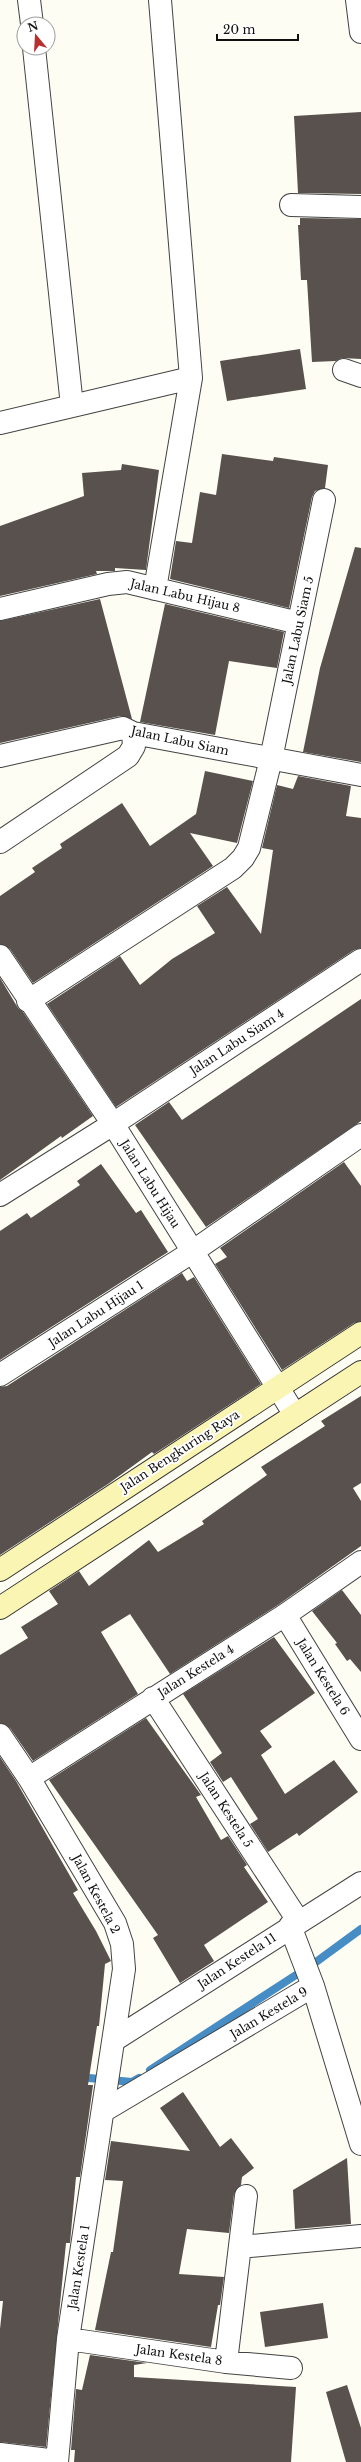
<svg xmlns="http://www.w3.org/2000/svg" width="361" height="2462" font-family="'Libre Baskerville',serif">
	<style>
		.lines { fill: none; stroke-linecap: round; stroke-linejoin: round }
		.stream { stroke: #468dc6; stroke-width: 8 }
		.building { fill: #58514d }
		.street-casing { stroke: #434343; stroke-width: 24 }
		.secondary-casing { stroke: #323232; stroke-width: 24 }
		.street { stroke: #fff; stroke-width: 22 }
		.secondary { stroke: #faf5b2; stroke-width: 22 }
		.labels { text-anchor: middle; stroke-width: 4; stroke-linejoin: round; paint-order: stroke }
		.street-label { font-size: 12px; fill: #101010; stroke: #fff }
	</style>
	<rect width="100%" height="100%" fill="#fefdf3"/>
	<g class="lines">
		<path class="stream" d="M 150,2070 L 316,1962 L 361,1929
			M 78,2077 L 132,2082 L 139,2078"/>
	</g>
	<path class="building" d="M 361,112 L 361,194 L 298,193 L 294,116 Z
		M 300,218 L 361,219 L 361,359 L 342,358 L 336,361 L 312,362 L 307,280 L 301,280 L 298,225 L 300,225 Z
		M 300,349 L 306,389 L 227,401 L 220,361 Z
		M 222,454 L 273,461 L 274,457 L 328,465 L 325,488 L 315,491 L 312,497 L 289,608 L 170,579 L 176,541 L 192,543 L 200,492 L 216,495 Z
		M 122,464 L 159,470 L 146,570 L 115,568 L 115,571 L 96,571 L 97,574 L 0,596 L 0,526 L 84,496 L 82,473 L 121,470 Z
		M 355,547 L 361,548 L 361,762 L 303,752 L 320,668 Z
		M 100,599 L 132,719 L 120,716 L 0,743 L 0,621 Z
		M 165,604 L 284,632 L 277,668 L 229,661 L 215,735 L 140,722 Z
		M 205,771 L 253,781 L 237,843 L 190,833 L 213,866 L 33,983 L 10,949 L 0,944 L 0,896 L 35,872 L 32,868 L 62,848 L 60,844 L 122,803 L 150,846 L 196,814 Z
		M 298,776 L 351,786 L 346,816 L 361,818 L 361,948 L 354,950 L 116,1107 L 47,1004 L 120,956 L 140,985 L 172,959 L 215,933 L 197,906 L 227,887 L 261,934 L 273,850 L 262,848 L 277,785 L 293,789 Z
		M 0,978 L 18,1008 L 23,1012 L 93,1116 L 62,1138 L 61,1136 L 0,1180 Z
		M 361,999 L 361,1121 L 206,1227 L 135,1125 L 169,1102 L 182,1120 Z
		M 344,1162 L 361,1186 L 361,1321 L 354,1323 L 282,1370 L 215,1264 L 227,1257 L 220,1248 Z
		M 101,1164 L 136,1213 L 141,1210 L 168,1252 L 0,1360 L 0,1231 L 27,1213 L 31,1218 L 80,1185 L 77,1181 Z
		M 182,1273 L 187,1281 L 194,1277 L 261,1384 L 154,1454 L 152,1452 L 108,1484 L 0,1555 L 0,1387 L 7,1386 Z
		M 361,1396 L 361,1483 L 353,1488 L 361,1501 L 361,1546 L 278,1605 L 170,1674 L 130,1614 L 101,1632 L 138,1694 L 33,1761 L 10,1728 L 0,1723 L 0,1655 L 28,1638 L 21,1627 L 58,1604 L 49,1591 L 79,1571 L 89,1586 L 149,1540 L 158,1552 L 204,1524 L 202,1521 L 267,1475 L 261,1467 L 325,1426 L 321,1421 Z
		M 342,1590 L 361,1615 L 361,1672 L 350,1659 L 347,1661 L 335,1644 L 337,1643 L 312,1611 Z
		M 274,1637 L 315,1693 L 260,1731 L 272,1747 L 261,1755 L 285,1794 L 334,1760 L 358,1792 L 299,1836 L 297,1833 L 268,1852 L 250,1824 L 258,1819 L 231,1777 L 223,1782 L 210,1762 L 222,1753 L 183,1694 Z
		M 146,1718 L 201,1795 L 196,1797 L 221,1840 L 228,1836 L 247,1865 L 244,1867 L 268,1902 L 204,1945 L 214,1961 L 180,1983 L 153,1938 L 158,1935 L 49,1780 Z
		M 0,1757 L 16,1781 L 78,1890 L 73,1893 L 96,1931 L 111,1961 L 105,1964 L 99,2026 L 97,2026 L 88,2085 L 93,2085 L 89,2114 L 80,2177 L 76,2177 L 70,2243 L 66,2243 L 46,2447 L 0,2442 L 0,2329 L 3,2301 L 0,2301 Z
		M 183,2092 L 220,2147 L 231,2138 L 254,2168 L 242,2177 L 241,2185 L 234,2194 L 229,2233 L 187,2229 L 179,2274 L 224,2277 L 220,2305 L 218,2305 L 211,2347 L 95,2330 L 111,2252 L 113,2252 L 123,2181 L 105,2180 L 111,2141 L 190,2151 L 160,2108 Z
		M 347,2158 L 351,2224 L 295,2229 L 293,2190 Z
		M 323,2303 L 328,2338 L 265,2347 L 260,2312 Z
		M 90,2355 L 147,2363 L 134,2365 L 134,2377 L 296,2387 L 291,2462 L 74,2462 L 75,2450 L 71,2450 L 76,2389 L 82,2390 Z
		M 347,2385 L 361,2428 L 361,2462 L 346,2462 L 326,2392 Z"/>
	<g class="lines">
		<defs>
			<path id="street" d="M 29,0 L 32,24
				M 357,0 L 361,32
				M 34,48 L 72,406
				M 291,205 L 361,207
				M 344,370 L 361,376
				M 0,423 L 191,378
				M 155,589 L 191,378 L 160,0
				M 0,609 L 108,584 L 127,582 L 299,623
				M 0,756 L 123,728 L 133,733 L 361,775
				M 0,842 L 128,756 L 134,746 L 133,733
				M 0,956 L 113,1124 L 295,1415
				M 28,1001 L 233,868 L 243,858 L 249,848 L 271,759 L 324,500
				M 0,1195 L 113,1124 L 361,960
				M 0,1375 L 192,1252 L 361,1135
				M 285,1615 L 361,1739
				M 153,1698 L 299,1922
				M 0,1735 L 29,1778 L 115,1923 L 122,1944 L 124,1969 L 68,2339 L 57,2462
				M 29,1778 L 285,1615 L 361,1562
				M 290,1926 L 313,1986
				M 114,2040 L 361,1883
				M 103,2111 L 313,1986 L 361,2144
				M 240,2247 L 361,2236
				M 68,2339 L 226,2362 L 291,2368
				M 226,2362 L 246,2196
				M 0,2454 L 57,2461"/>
			<path id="secondary" d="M 0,1570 L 361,1333
				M 0,1608 L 361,1372"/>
		</defs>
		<use href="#street" class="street-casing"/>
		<use href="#secondary" class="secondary-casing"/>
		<use href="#street" class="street"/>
		<use href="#secondary" class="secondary"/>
	</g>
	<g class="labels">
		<g class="street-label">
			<text transform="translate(185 596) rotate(13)" y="4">Jalan Labu Hijau 8</text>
			<text transform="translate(298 630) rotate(-78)" y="4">Jalan Labu Siam 5</text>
			<text transform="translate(180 741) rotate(12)" y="4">Jalan Labu Siam</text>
			<text transform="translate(237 1042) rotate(-33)" y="4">Jalan Labu Siam 4</text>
			<text transform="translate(150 1184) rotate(58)" y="4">Jalan Labu Hijau</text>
			<text transform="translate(96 1314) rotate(-33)" y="4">Jalan Labu Hijau 1</text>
			<text transform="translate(180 1451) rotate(-33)" y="4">Jalan Bengkuring Raya</text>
			<text transform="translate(196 1671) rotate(-32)" y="4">Jalan Kestela 4</text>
			<text transform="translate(323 1677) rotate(58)" y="4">Jalan Kestela 6</text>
			<text transform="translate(226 1810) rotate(57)" y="4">Jalan Kestela 5</text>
			<text transform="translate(96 1894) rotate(62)" y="4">Jalan Kestela 2</text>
			<text transform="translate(237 1961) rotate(-33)" y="4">Jalan Kestela 11</text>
			<text transform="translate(269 2013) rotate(-31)" y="4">Jalan Kestela 9</text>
			<text transform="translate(79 2267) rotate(-81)" y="4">Jalan Kestela 1</text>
			<text transform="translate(179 2355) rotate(8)" y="4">Jalan Kestela 8</text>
		</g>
	</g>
	<g transform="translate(36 36) rotate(342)"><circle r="19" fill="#ffffff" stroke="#9f9f9f"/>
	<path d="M0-3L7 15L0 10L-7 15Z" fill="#b82f30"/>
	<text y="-6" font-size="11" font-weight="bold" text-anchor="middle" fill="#101010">N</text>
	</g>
	<path d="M217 34v6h81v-6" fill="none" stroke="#101010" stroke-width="2"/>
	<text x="223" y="34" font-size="12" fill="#101010" stroke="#ffffff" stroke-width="3" paint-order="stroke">20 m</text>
</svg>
